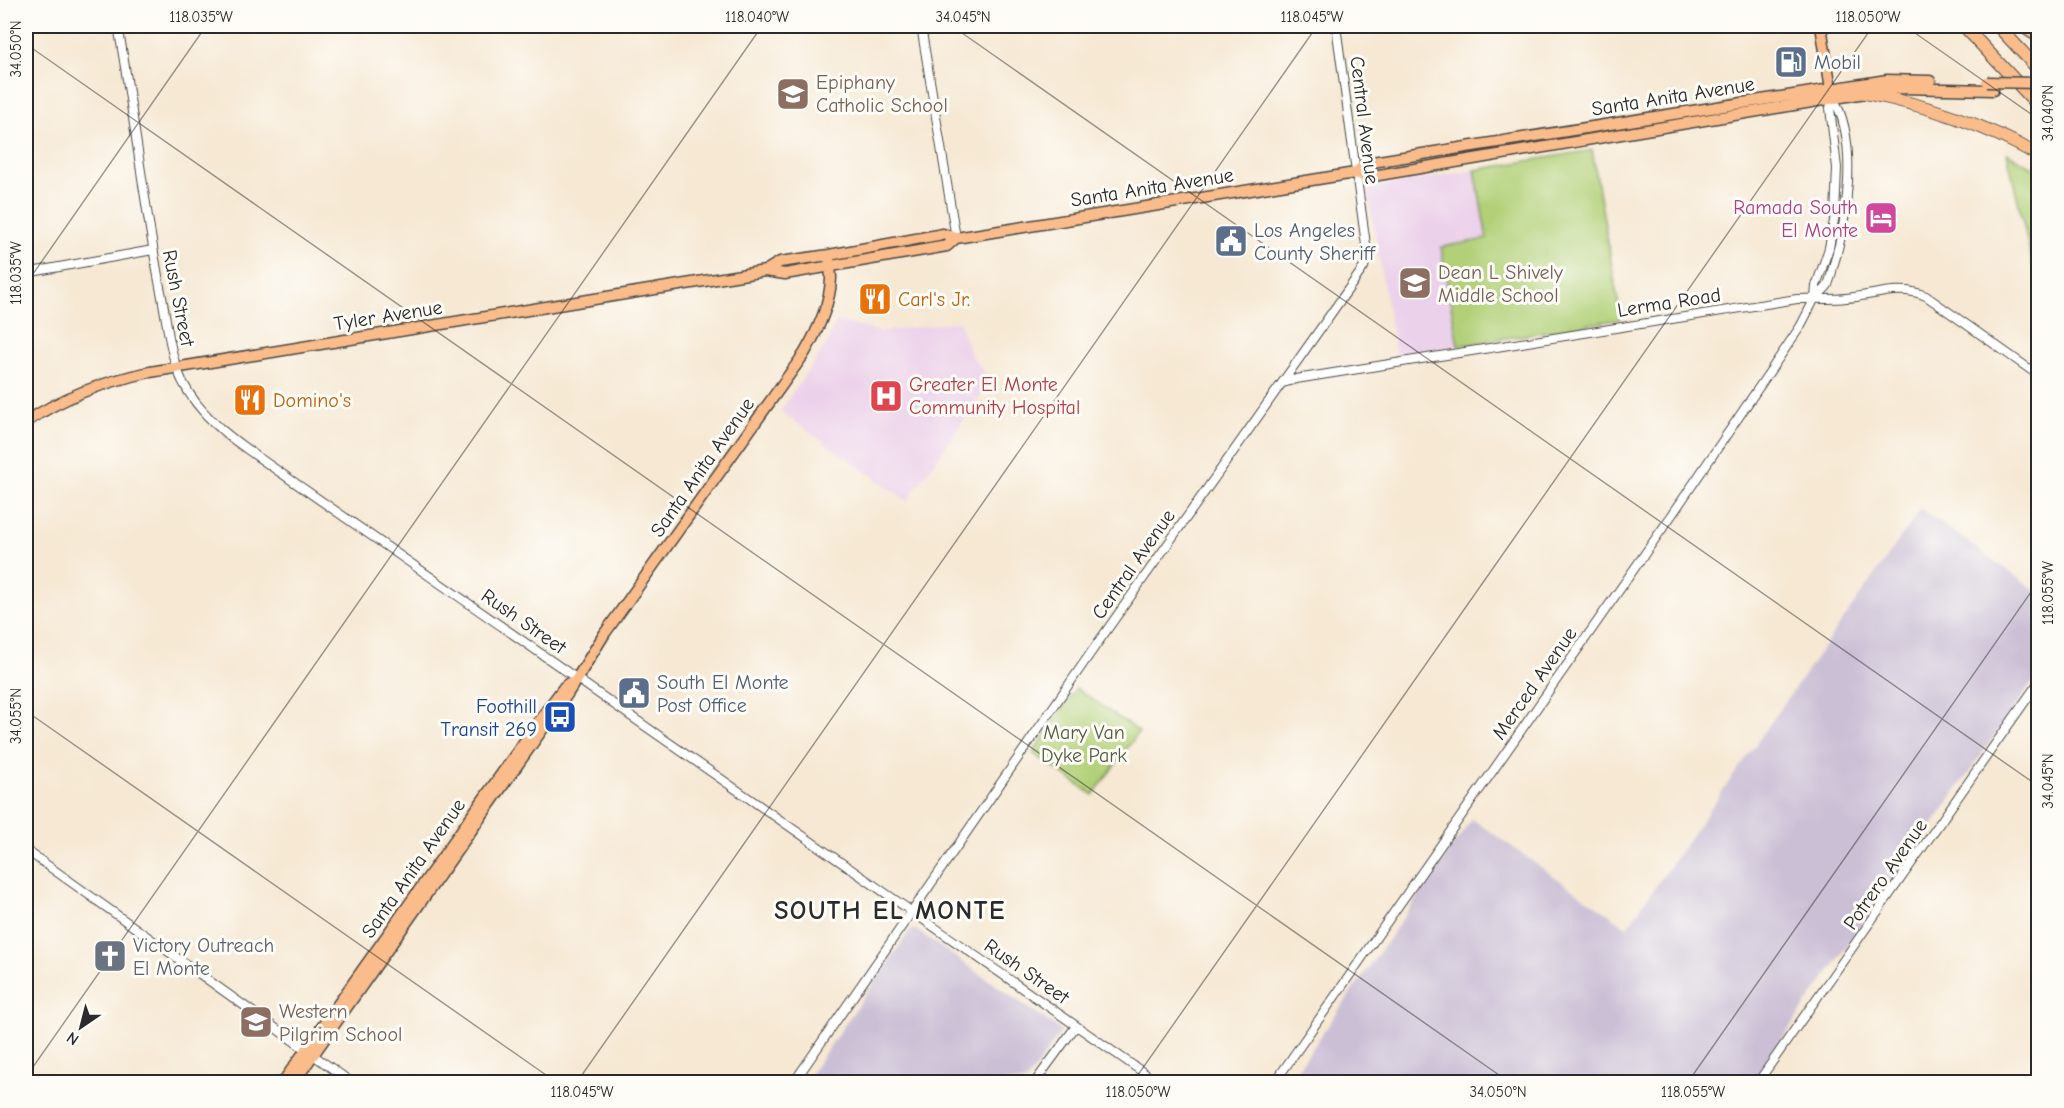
<svg xmlns="http://www.w3.org/2000/svg" width="2064" height="1108" font-family="'Comic Neue',sans-serif">
	<style>
		.built { fill: #ecd1ea }
		.industrial { fill: #cbbfd5 }
		.green { fill: #b1d077; stroke: #6e7e51; stroke-width: 1.5 }
		.lines { fill: none; stroke-linecap: round; stroke-linejoin: round }
		.minor-casing { stroke: #494744; stroke-width: 10 }
		.major-casing { stroke: #494744; stroke-width: 13 }
		.highway-casing { stroke: #494744; stroke-width: 14 }
		.minor { stroke: #fff; stroke-width: 8 }
		.major { stroke: #f9bc8a; stroke-width: 10 }
		.highway { stroke: #f9bc8a; stroke-width: 12 }
		.major-bridge-casing { stroke: #494744; stroke-width: 13; stroke-linecap: butt }
		.major-bridge { stroke: #f9bc8a; stroke-width: 10 }
		.ticks { fill: none; stroke: #2b2b2b; stroke-width: 1.5; stroke-opacity: 0.45 }
		.labels { text-anchor: middle; stroke-width: 6; stroke-linejoin: round; paint-order: stroke }
		.service-label { font-size: 20px; fill: #4e5e75; stroke: #fdfcf7; text-anchor: start }
		.education-label { font-size: 20px; fill: #785e54; stroke: #fdfcf7; text-anchor: start }
		.street-label { font-size: 20px; fill: #2b2b2b; stroke: #fdfcf7 }
		.hotel-label { font-size: 20px; fill: #b23c85; stroke: #fdfcf7; text-anchor: end }
		.food-label { font-size: 20px; fill: #c56008; stroke: #fdfcf7; text-anchor: start }
		.health-label { font-size: 20px; fill: #be3a42; stroke: #fdfcf7; text-anchor: start }
		.transit-label { font-size: 20px; fill: #164399; stroke: #fdfcf7; text-anchor: end }
		.park-label { font-size: 20px; fill: #535d42; stroke: #fdfcf7 }
		.worship-label { font-size: 20px; fill: #5b616d; stroke: #fdfcf7; text-anchor: start }
		.district-label { font-size: 26px; font-weight: bold; letter-spacing: 1.5px; fill: #2b2b2b; stroke: #fdfcf7 }
		.neatline { fill: none; stroke: #2b2b2b; stroke-width: 2 }
		.ticks-label { font-size: 15px; text-anchor: middle; fill: #2b2b2b }
	</style>
	<rect width="100%" height="100%" fill="#fdfcf7"/>
	<filter id="ink" filterUnits="userSpaceOnUse"><feTurbulence type="fractalNoise" baseFrequency=".0167" numOctaves="2"/><feDisplacementMap in="SourceGraphic" scale="12" xChannelSelector="R" yChannelSelector="G"/><feConvolveMatrix kernelMatrix="1 2 1 2 8 2 1 2 1" color-interpolation-filters="sRGB"/></filter>
	<filter id="wash" filterUnits="userSpaceOnUse"><feTurbulence type="fractalNoise" baseFrequency=".008" numOctaves="4" result="noise"/><feDisplacementMap in="SourceGraphic" scale="24" xChannelSelector="R" yChannelSelector="G"/><feGaussianBlur stdDeviation="1.35" result="paint"/><feColorMatrix in="noise" values="0 0 0 0 0 0 0 0 0 0 0 0 0 0 0 0 0 1.4 0 .05"/><feComposite in="paint" operator="in"/></filter>
	<g filter="url(#wash)">
		<rect width="100%" height="100%" fill="#f6e8d3"/>
		<path class="built" d="M 1475,170 L 1487,239 L 1442,247 L 1458,346 L 1396,356 L 1367,188 Z
			M 836,321 L 882,332 L 959,321 L 970,353 L 981,369 L 992,380 L 907,501 L 780,411 L 828,342 Z"/>
		<path class="industrial" d="M 1921,509 L 2038,592 L 2038,674 L 1752,1082 L 1289,1082 L 1472,819 L 1627,927 Z
			M 915,929 L 1062,1031 L 1026,1082 L 805,1082 L 910,930 Z"/>
		<path class="green" d="M 1592,150 L 1621,319 L 1458,346 L 1441,247 L 1487,239 L 1475,170 Z
			M 2007,153 L 2038,170 L 2038,288 Z
			M 1076,688 L 1139,732 L 1093,795 L 1033,753 Z"/>
	</g>
	<g filter="url(#ink)">
		<g class="lines">
			<defs>
				<path id="minor" d="M 118,26 C 134,114 144,204 161,292 C 166,316 169,347 177,369 C 190,404 218,429 248,450 L 1157,1082
					M 921,26 L 956,238
					M 26,273 L 153,250
					M 1815,298 C 1819,294 1825,290 1828,285 C 1830,280 1832,273 1833,267 C 1847,222 1859,140 1833,98
					M 1283,383 L 1296,379 L 1797,299 C 1813,298 1830,300 1846,298 C 1873,296 1900,284 1926,296 L 2038,375
					M 26,850 L 351,1082
					M 794,1082 L 1092,651 L 1364,267 L 1367,252 L 1336,26
					M 1035,1082 L 1076,1026
					M 1275,1082 L 1674,512 L 1800,327 L 1815,298 L 1816,286 L 1829,248 L 1835,215 L 1837,168 L 1830,108 L 1833,98
					M 1758,1082 L 2038,683"/>
				<path id="major" d="M 1821,26 L 1832,95
					M 1355,173 L 1366,163 L 1887,80 L 1930,81
					M 765,271 L 780,262 L 829,255 L 943,234 L 956,238 L 1355,173 L 1367,177 L 1865,93 L 1898,88 L 1993,90
					M 26,422 C 63,397 106,381 150,372 L 765,271 L 785,274 L 947,246 L 956,238
					M 283,1082 L 544,714 L 564,687 L 569,683
					M 294,1082 L 568,693 L 605,633 L 804,354 C 817,332 830,306 831,279 C 831,271 829,263 829,255"/>
				<path id="highway" d="M 1964,26 L 2038,105
					M 1998,26 L 2038,69
					M 2022,26 L 2038,36
					M 1865,93 C 1927,105 1984,124 2038,155"/>
			</defs>
			<use href="#minor" class="minor-casing"/>
			<use href="#major" class="major-casing"/>
			<use href="#highway" class="highway-casing"/>
			<use href="#minor" class="minor"/>
			<use href="#major" class="major"/>
			<use href="#highway" class="highway"/>
			<defs>
				<path id="major-bridge" d="M 1987,82 L 2038,83"/>
			</defs>
			<use href="#major-bridge" class="major-bridge-casing"/>
			<use href="#major-bridge" class="major-bridge"/>
		</g>
	</g>
	<path class="ticks" d="M 952,26 L 2038,786M 1905,26 L 2038,119M 26,44 L 1509,1082M 26,284 L 206,26M 26,711 L 556,1082M 26,1077 L 762,26M 577,1082 L 1317,26M 1133,1082 L 1873,26M 1688,1082 L 2038,582"/>
	<defs>
		<symbol id="fuel-square" viewBox="-11 -11 22 22"><rect x="-9" y="-9" width="18" height="18" rx="4" fill="#5c6f8a" stroke="#fdfcf7"/><path d="M-5.5-6h7V0h2V4h1.3V-2.5L3-4.5l.8-.8L6-3V5H2.5V1h-1V6h-7ZM-4.2-4.7v3.2H.2V-4.7Z" fill="#fff"/></symbol>
		<symbol id="school-square" viewBox="-11 -11 22 22"><rect x="-9" y="-9" width="18" height="18" rx="4" fill="#8d6e63" stroke="#fdfcf7"/><path d="M0-5L7-2L0 1L-7-2ZM-4 1L0 2.5L4 1V4Q0 6-4 4Z" fill="#fff"/></symbol>
		<symbol id="hotel-square" viewBox="-11 -11 22 22"><rect x="-9" y="-9" width="18" height="18" rx="4" fill="#d1479c" stroke="#fdfcf7"/><path d="M-6-4.5h1.5V1H6V5H4.5V3h-9V5H-6ZM-4 0a1.8 1.8 0 1 1 3.6 0ZM.5 0V-2.5h3Q6-2.5 6 0Z" fill="#fff"/></symbol>
		<symbol id="civic-square" viewBox="-11 -11 22 22"><rect x="-9" y="-9" width="18" height="18" rx="4" fill="#5c6f8a" stroke="#fdfcf7"/><path d="M-.6-6.5H3V-4.5H.6V-3L4-1V1h2V6H-6V1h2V-1L-.6-3ZM-1.2 2.5V6h2.4V2.5Z" fill="#fff"/></symbol>
		<symbol id="restaurant-square" viewBox="-11 -11 22 22"><rect x="-9" y="-9" width="18" height="18" rx="4" fill="#e8710a" stroke="#fdfcf7"/><path d="M-5-6h1v4h1v-4h1v4h1v-4h1v5L-1.5 .5V6h-2V.5L-5-1ZM5-6V6H3V1.5H1.5Q1.5-4 5-6Z" fill="#fff"/></symbol>
		<symbol id="hospital-square" viewBox="-11 -11 22 22"><rect x="-9" y="-9" width="18" height="18" rx="4" fill="#e0444e" stroke="#fdfcf7"/><path d="M-5-5h3v3.5h4V-5h3V5h-3V1.5h-4V5h-3Z" fill="#fff"/></symbol>
		<symbol id="bus-square" viewBox="-11 -11 22 22"><rect x="-9" y="-9" width="18" height="18" rx="4" fill="#1a4fb4" stroke="#fdfcf7"/><path d="M-5-6H5V4H4V6H2V4H-2V6H-4V4H-5ZM-3.5-4V0h7V-4ZM-3.5 1.2v1.5H-2V1.2ZM2 1.2v1.5H3.5V1.2Z" fill="#fff"/></symbol>
		<symbol id="church-square" viewBox="-11 -11 22 22"><rect x="-9" y="-9" width="18" height="18" rx="4" fill="#6b7280" stroke="#fdfcf7"/><path d="M-1.2-6h2.4v3.5h3.3v2.4h-3.3V6h-2.4V-.1h-3.3v-2.4h3.3Z" fill="#fff"/></symbol>
	</defs>
	<g fill-rule="evenodd">
		<use href="#fuel-square" x="1772" y="43" width="38" height="38"/>
		<use href="#school-square" x="774" y="75" width="38" height="38"/>
		<use href="#hotel-square" x="1862" y="199" width="38" height="38"/>
		<use href="#civic-square" x="1212" y="222" width="38" height="38"/>
		<use href="#school-square" x="1396" y="264" width="38" height="38"/>
		<use href="#restaurant-square" x="856" y="280" width="38" height="38"/>
		<use href="#hospital-square" x="867" y="377" width="38" height="38"/>
		<use href="#restaurant-square" x="231" y="381" width="38" height="38"/>
		<use href="#civic-square" x="615" y="674" width="38" height="38"/>
		<use href="#bus-square" x="541" y="698" width="38" height="38"/>
		<use href="#church-square" x="91" y="937" width="38" height="38"/>
		<use href="#school-square" x="237" y="1003" width="38" height="38"/>
	</g>
	<g class="labels">
		<g class="service-label">
			<text x="1814" y="69">Mobil</text>
			<text x="1254" y="237">Los Angeles<tspan x="1254" dy="23">County Sheriff</tspan></text>
			<text x="657" y="689">South El Monte<tspan x="657" dy="23">Post Office</tspan></text>
		</g>
		<g class="education-label">
			<text x="816" y="89">Epiphany<tspan x="816" dy="23">Catholic School</tspan></text>
			<text x="1438" y="279">Dean L Shively<tspan x="1438" dy="23">Middle School</tspan></text>
			<text x="279" y="1018">Western<tspan x="279" dy="23">Pilgrim School</tspan></text>
		</g>
		<g class="street-label">
			<text transform="translate(1673 96) rotate(-9)" y="7">Santa Anita Avenue</text>
			<text transform="translate(1365 120) rotate(83)" y="7">Central Avenue</text>
			<text transform="translate(1152 187) rotate(-9)" y="7">Santa Anita Avenue</text>
			<text transform="translate(179 298) rotate(79)" y="7">Rush Street</text>
			<text transform="translate(1669 302) rotate(-9)" y="7">Lerma Road</text>
			<text transform="translate(388 315) rotate(-9)" y="7">Tyler Avenue</text>
			<text transform="translate(702 467) rotate(-55)" y="7">Santa Anita Avenue</text>
			<text transform="translate(1133 564) rotate(-55)" y="7">Central Avenue</text>
			<text transform="translate(524 621) rotate(35)" y="7">Rush Street</text>
			<text transform="translate(1534 683) rotate(-55)" y="7">Merced Avenue</text>
			<text transform="translate(413 868) rotate(-55)" y="7">Santa Anita Avenue</text>
			<text transform="translate(1885 874) rotate(-55)" y="7">Potrero Avenue</text>
			<text transform="translate(1027 971) rotate(35)" y="7">Rush Street</text>
		</g>
		<g class="hotel-label">
			<text x="1858" y="214">Ramada South<tspan x="1858" dy="23">El Monte</tspan></text>
		</g>
		<g class="food-label">
			<text x="898" y="306">Carl's Jr.</text>
			<text x="273" y="407">Domino's</text>
		</g>
		<g class="health-label">
			<text x="909" y="391">Greater El Monte<tspan x="909" dy="23">Community Hospital</tspan></text>
		</g>
		<g class="transit-label">
			<text x="537" y="713">Foothill<tspan x="537" dy="23">Transit 269</tspan></text>
		</g>
		<g class="park-label">
			<text x="1084" y="739">Mary Van<tspan x="1084" dy="23">Dyke Park</tspan></text>
		</g>
		<g class="worship-label">
			<text x="133" y="952">Victory Outreach<tspan x="133" dy="23">El Monte</tspan></text>
		</g>
		<g class="district-label">
			<text x="890" y="919">SOUTH EL MONTE</text>
		</g>
	</g>
	<rect width="2064" height="1108" fill="none" stroke="#fdfcf7" stroke-width="66"/>
	<g transform="translate(81 1027) rotate(215)" stroke="#fdfcf7" stroke-width="4.5" paint-order="stroke">
	<path d="M0-4.5L10 22L0 15L-10 22Z" fill="#2b2b2b"/>
	<text y="-9" font-size="16" font-weight="bold" text-anchor="middle" fill="#2b2b2b">N</text>
	</g>
	<rect x="33" y="33" width="1998" height="1042" class="neatline"/>
	<g class="ticks-label">
		<text x="201" y="22">118.035°W</text>
		<text x="757" y="22">118.040°W</text>
		<text x="963" y="22">34.045°N</text>
		<text x="1312" y="22">118.045°W</text>
		<text x="1868" y="22">118.050°W</text>
		<text transform="translate(16 49) rotate(-90)" y="5">34.050°N</text>
		<text transform="translate(2048 113) rotate(-90)" y="5">34.040°N</text>
		<text transform="translate(16 273) rotate(-90)" y="5">118.035°W</text>
		<text transform="translate(2048 593) rotate(-90)" y="5">118.055°W</text>
		<text transform="translate(16 716) rotate(-90)" y="5">34.055°N</text>
		<text transform="translate(2048 781) rotate(-90)" y="5">34.045°N</text>
		<text x="582" y="1097">118.045°W</text>
		<text x="1138" y="1097">118.050°W</text>
		<text x="1498" y="1097">34.050°N</text>
		<text x="1693" y="1097">118.055°W</text>
	</g>
</svg>
